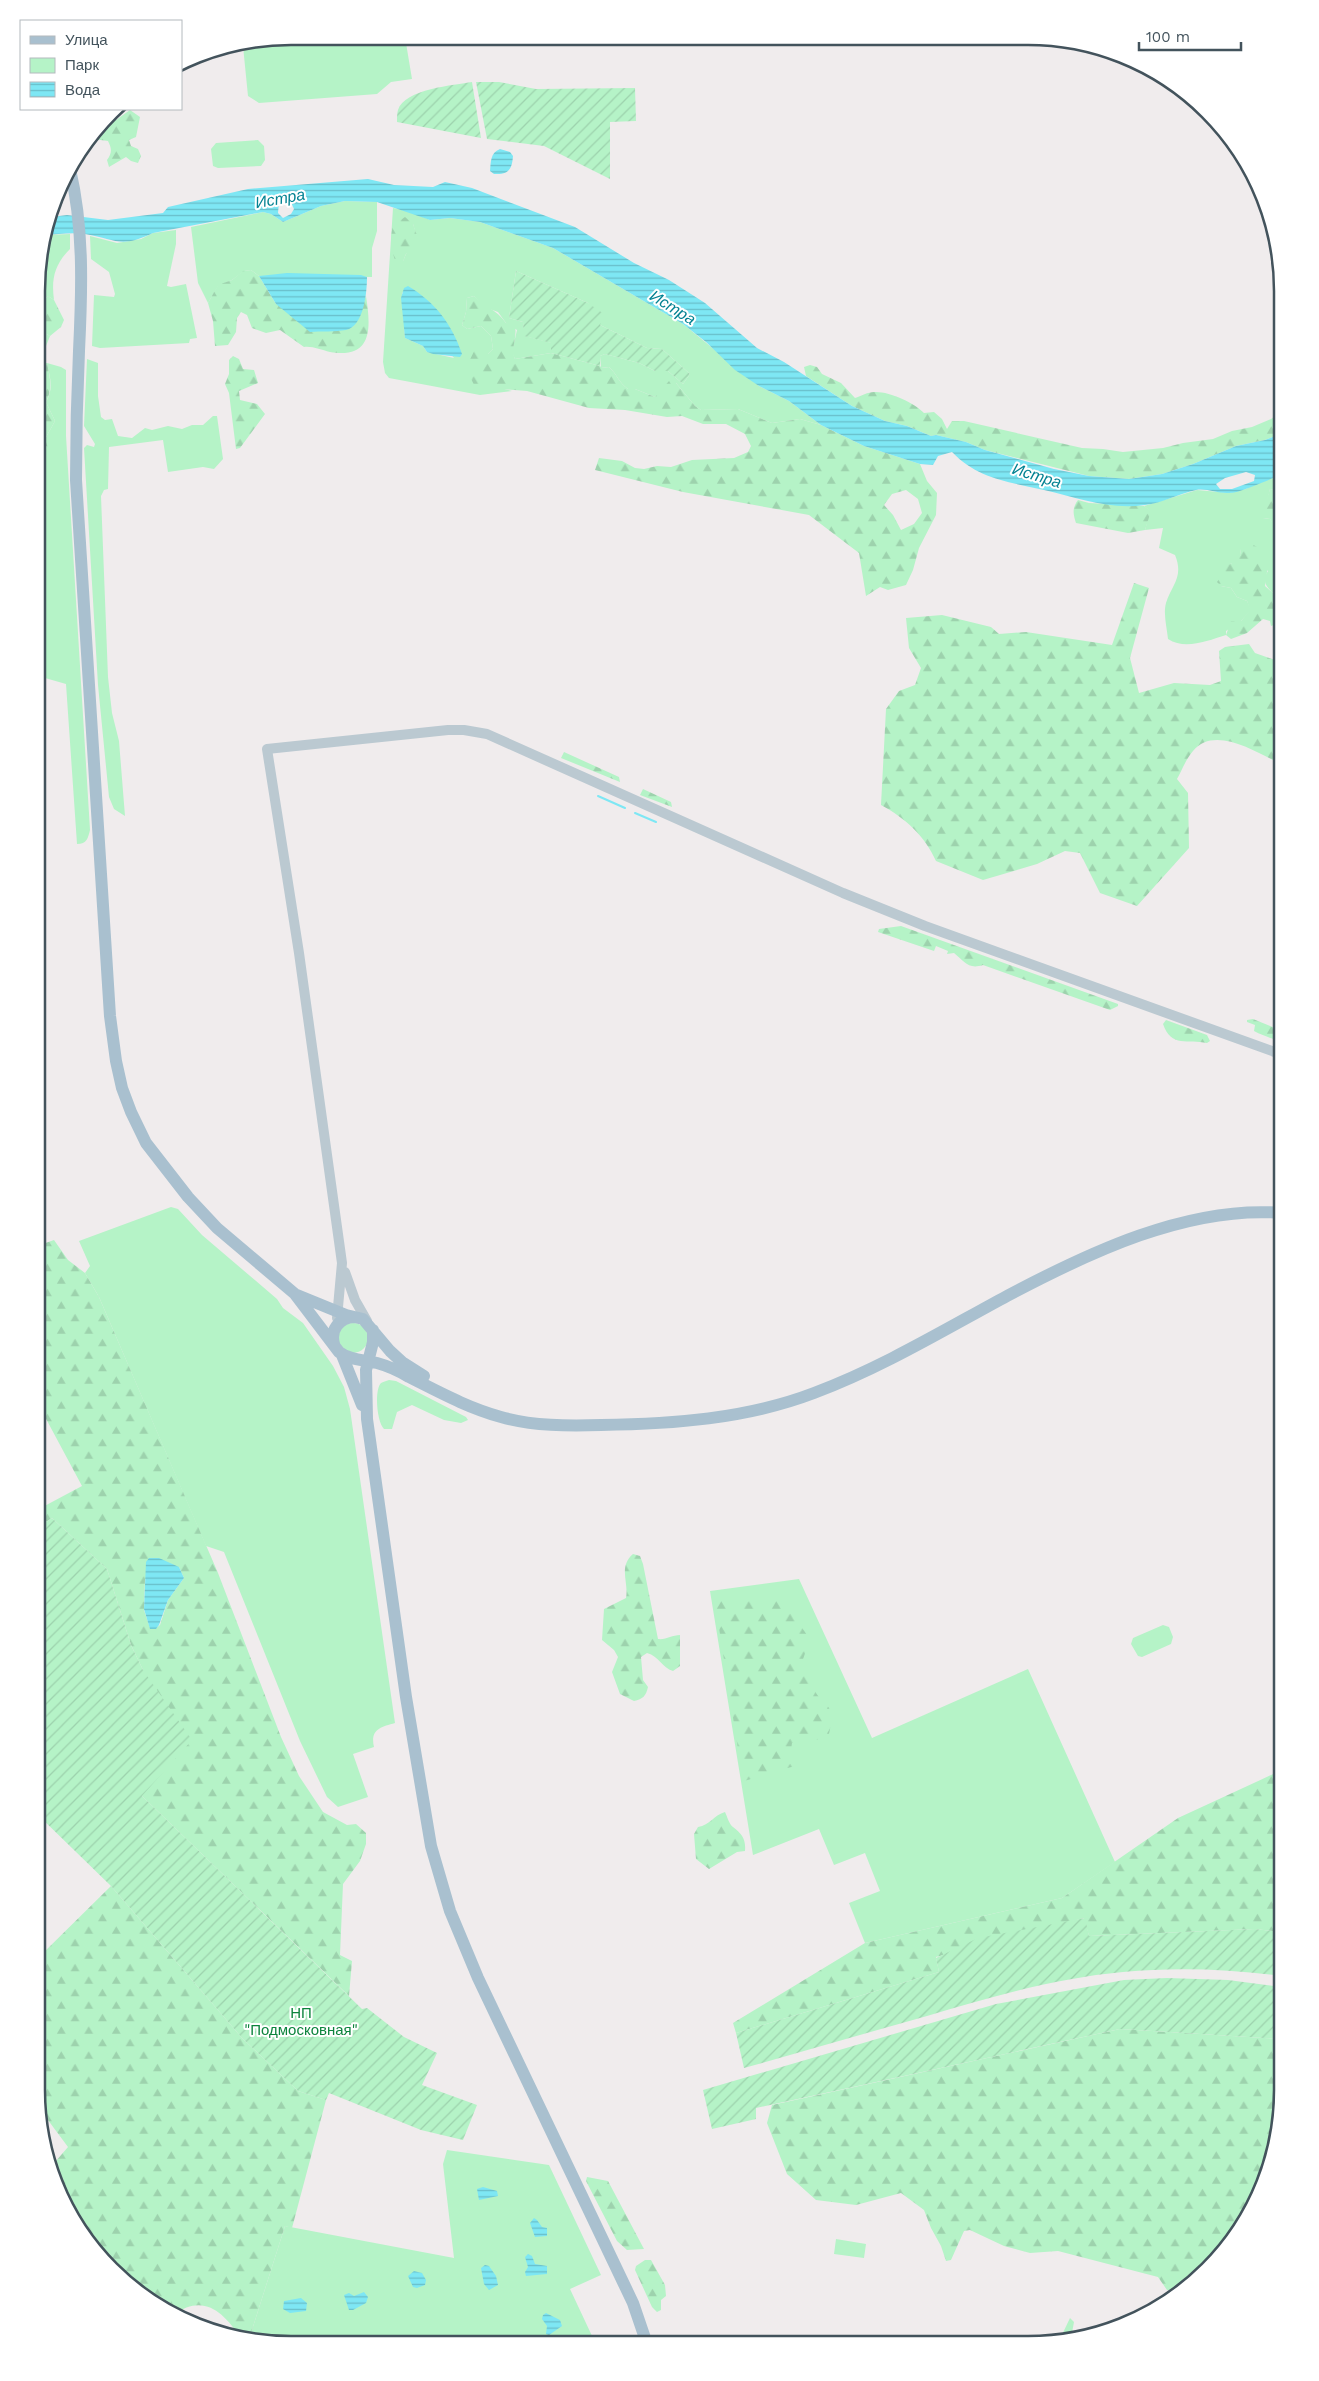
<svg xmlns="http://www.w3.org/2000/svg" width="1319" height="2381" font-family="'Work Sans',sans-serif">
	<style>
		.green { fill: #b5f3c7; fill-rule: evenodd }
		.forest { fill: url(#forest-firs); fill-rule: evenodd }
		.garden { fill: url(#garden-furrows) }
		.water { fill: url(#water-rules); fill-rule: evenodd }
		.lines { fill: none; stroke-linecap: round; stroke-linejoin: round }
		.stream { stroke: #7ee7f4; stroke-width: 2 }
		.minor { stroke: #bbc9d1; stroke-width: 10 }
		.major { stroke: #a9c0cf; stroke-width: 12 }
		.labels { text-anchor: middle; stroke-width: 4; stroke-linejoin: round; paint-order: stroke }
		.park-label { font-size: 15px; fill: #0d843d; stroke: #fff }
		.water-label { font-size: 16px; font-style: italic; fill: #038292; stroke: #fff }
		.rim { fill: none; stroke: #43535c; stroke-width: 2.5 }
	</style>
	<defs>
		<pattern id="forest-firs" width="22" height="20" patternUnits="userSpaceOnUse" patternTransform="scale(1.25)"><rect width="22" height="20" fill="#b5f3c7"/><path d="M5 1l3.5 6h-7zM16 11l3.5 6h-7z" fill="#9dd2ad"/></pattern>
		<pattern id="garden-furrows" width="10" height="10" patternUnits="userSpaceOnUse" patternTransform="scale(1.25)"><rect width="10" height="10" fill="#b5f3c7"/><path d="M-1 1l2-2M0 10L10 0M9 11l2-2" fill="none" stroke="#9dd2ad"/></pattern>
		<pattern id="water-rules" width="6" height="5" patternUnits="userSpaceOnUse" patternTransform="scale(1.25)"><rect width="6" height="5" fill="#7ee7f4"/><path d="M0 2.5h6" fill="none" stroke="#69bec9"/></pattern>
	</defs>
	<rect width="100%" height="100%" fill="#f0eced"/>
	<path class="green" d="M 291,36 L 405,37 L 412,79 L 391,82 L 377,94 L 259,103 L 248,96 L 243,46 Z
		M 258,140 L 264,146 L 265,160 L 261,166 L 218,168 L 213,166 L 211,149 L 216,143 Z
		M 345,201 L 377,202 L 377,231 L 372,248 L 372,277 L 259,276 L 251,270 L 244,271 L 232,280 L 218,286 L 208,303 L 198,283 L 191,227 L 263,212 L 271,214 L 283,222 L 321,206 Z
		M 393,208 L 411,212 L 430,220 L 450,218 L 480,222 L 553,248 L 683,324 L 759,386 L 789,401 L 821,425 L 800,419 L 772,423 L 738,409 L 701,410 L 695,406 L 676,383 L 655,397 L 635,389 L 628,389 C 619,383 617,374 609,367 L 601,368 L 600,356 L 605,354 L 639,363 L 655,371 L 668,371 L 683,384 L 690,374 L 662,349 L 647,348 L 600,325 L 588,303 L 516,271 L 509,318 L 523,322 L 525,336 L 552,343 L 551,353 L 515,359 L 512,352 L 517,330 L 506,323 L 498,312 L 484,307 L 474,296 L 467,298 L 466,312 L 462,325 L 467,329 L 481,326 L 491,336 L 493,349 L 488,354 L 475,387 L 497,387 L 512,391 L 480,395 L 389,378 L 385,373 L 383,362 ZM 413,224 L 419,244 L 406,254 L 403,261 ZM 402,292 L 454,358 L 427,352 L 423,346 L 405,338 Z
		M 176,230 L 176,244 L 167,286 L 171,287 L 186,284 L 197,338 L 190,339 L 189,343 L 100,348 L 92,346 L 94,295 L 114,297 L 115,294 L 109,272 L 91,259 L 90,236 L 117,243 L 141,239 L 153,233 Z
		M 70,234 L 70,249 C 55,264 51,278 54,300 L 48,296 L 41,303 L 41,331 L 50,336 L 46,346 L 38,350 L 38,258 L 45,235 Z
		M 87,359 L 98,363 L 98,396 L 101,417 L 105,420 L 112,419 L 118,436 L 132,438 L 145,428 L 152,430 L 168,426 L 182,429 L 192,425 L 203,425 L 213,416 L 217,416 L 223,459 L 214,469 L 203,467 L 168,472 L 163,440 L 109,447 L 108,489 L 104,490 L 101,496 L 108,677 L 112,713 L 119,741 L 125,816 L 114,809 L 109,797 L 98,685 L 84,448 L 87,445 L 94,447 L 95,444 L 84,426 Z
		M 47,363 L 61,367 L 66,370 L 66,436 L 90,830 C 88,838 87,844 77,844 L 66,684 L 38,676 L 38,452 L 47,448 L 45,439 L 55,421 L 46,402 C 54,388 50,378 47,363 Z
		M 1283,474 L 1283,492 L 1270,489 L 1263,518 L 1270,519 L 1274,525 L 1275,538 L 1283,539 L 1283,612 L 1273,607 L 1273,593 C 1265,586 1262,580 1268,571 L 1240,549 L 1241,555 C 1231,565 1219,569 1221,586 L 1231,588 L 1237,597 L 1247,601 L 1251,610 L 1241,621 L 1226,631 L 1226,635 C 1207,641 1185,650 1168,639 C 1167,628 1163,614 1166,603 C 1172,584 1184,577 1175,555 L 1159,548 L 1163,528 L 1145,530 L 1150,511 L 1144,506 L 1197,490 L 1230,493 L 1246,489 L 1261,481 Z
		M 171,1207 L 178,1209 L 202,1235 L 277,1299 L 283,1308 L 303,1323 L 333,1366 L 344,1387 L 350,1409 L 395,1723 C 380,1727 370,1730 374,1747 L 353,1754 L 368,1797 L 338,1807 L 327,1797 L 300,1741 L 224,1552 L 206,1546 L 99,1297 L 85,1273 L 90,1266 L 79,1241 Z
		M338 1338a15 15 0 1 1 30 0a15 15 0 1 1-30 0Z
		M 389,1380 L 396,1381 L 466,1417 L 468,1420 L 461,1423 L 444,1420 L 412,1405 L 397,1412 L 392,1429 L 384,1429 C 377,1423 374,1390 381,1383 C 383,1382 386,1381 389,1380 Z
		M 799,1579 L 872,1738 L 1028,1669 L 1115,1862 L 1062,1898 L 865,1943 L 849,1903 L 880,1891 L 865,1853 L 834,1865 L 819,1829 L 753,1855 L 710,1591 Z
		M 1163,1625 L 1169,1627 L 1173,1637 L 1171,1644 L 1142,1657 L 1138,1656 L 1131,1644 L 1133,1638 Z
		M 447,2150 L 549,2165 L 601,2275 L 570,2289 L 593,2338 L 590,2343 L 260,2343 L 261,2337 L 251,2333 L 285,2226 L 454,2258 L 443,2164 Z
		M 836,2239 L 866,2244 L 864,2258 L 834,2254 Z
		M 1070,2318 L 1074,2322 L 1071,2338 L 1060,2339 Z"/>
	<path class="forest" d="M 130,110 L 140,117 L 136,137 L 129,140 L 131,146 L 138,149 L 141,156 L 138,163 L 131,161 L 126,157 L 109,167 L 107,160 C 112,153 112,149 108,141 L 93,139 L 106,122 L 116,120 Z
		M 405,217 L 413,224 L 420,244 L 416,250 L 406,254 L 403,261 L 396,263 C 391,250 390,238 393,225 Z
		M 251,270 L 259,276 L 276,304 L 358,318 L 366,296 C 371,328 373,359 330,352 C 321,350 313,346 304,347 L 280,330 L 266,333 L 252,328 L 247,315 L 241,312 L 237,318 L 236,332 L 228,345 L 215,346 L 213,321 L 208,303 L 218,285 L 232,280 L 243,271 Z
		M 48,296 L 54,300 L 64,320 L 61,327 L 50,336 L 41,331 L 41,303 Z
		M 474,296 C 486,308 496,309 506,323 L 514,324 C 519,335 510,347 515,359 L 551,353 L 600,366 L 602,368 L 609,367 C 617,374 619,383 628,389 L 635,389 L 655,397 L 669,381 L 676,383 L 695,406 L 701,410 L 738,409 L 772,423 L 800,419 L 821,425 L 864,446 L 920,464 L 927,481 L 937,493 L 936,515 L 919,548 L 913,570 L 906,585 L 888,590 L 880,587 L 866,596 L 859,553 L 809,515 L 683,492 L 595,470 L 599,458 L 622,461 L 635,468 L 644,469 L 657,466 L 671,467 L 692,460 L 734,458 L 748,452 L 751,446 L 745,434 L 726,424 L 703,424 L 682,416 L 667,417 L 625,410 L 589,408 L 527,391 L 475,387 L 466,368 L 475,349 L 488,354 L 493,349 L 491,336 L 481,326 L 467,329 L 462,325 L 466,312 L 467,298 ZM 906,490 L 918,499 L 922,513 L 914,524 L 901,530 L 893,515 L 884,505 L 892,494 Z
		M 233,356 L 239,359 L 243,369 L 254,370 L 258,383 L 239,391 L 240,400 L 257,404 L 265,414 L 240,448 L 236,449 L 229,393 L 225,384 L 229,374 L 229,360 Z
		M 47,363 C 50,378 53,388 46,402 L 55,421 L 45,439 L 48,448 L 38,452 L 38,364 Z
		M 810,365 L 817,367 L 822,374 L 841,383 L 855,398 C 861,396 868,392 874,392 C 889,391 915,403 924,413 L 934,412 L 942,419 L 947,429 L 952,421 L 964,421 L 1082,448 L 1103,449 L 1123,452 L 1163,448 L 1183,443 L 1213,439 L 1232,431 L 1252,427 L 1271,419 L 1283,410 L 1283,433 L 1265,440 L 1236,446 L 1193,464 L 1162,474 L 1129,479 L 1089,476 L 985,450 L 966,442 L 936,435 L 931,436 L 907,426 L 885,421 L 852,406 L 806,376 L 804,367 Z
		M 1270,489 L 1283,492 L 1283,539 L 1275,538 L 1276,531 L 1270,519 L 1263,518 L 1258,513 L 1266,502 Z
		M 1078,500 L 1089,503 L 1144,506 L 1151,511 L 1145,530 L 1128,533 L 1076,523 C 1073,514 1072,508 1078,500 Z
		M 1243,539 L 1257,547 L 1268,565 L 1265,586 L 1273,593 L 1273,607 L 1283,611 L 1283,622 L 1271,626 L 1270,621 L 1263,619 L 1247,633 L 1231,639 L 1226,635 L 1231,621 L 1241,621 L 1250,610 L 1247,601 L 1237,597 L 1231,588 L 1221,586 L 1217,582 L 1220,578 L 1217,568 L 1221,565 L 1231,564 L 1233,559 L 1241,555 L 1240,549 Z
		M 1134,583 L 1149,588 L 1130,658 L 1139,693 L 1174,683 L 1210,685 L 1221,681 L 1219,651 L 1225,647 L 1249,644 L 1255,653 L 1283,663 L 1283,765 C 1259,754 1215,724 1193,751 C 1186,759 1182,770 1177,779 L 1188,793 L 1189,848 L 1137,906 L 1100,893 L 1080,853 L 1065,851 L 1037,864 L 983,880 L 936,861 C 925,836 905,818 881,805 L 886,709 L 899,691 L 915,685 L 921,668 L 909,648 L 906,618 L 942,615 L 991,627 L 999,634 L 1026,632 L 1112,645 Z
		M 564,752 L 619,777 L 620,782 L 561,758 Z
		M 643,789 L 671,802 L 672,807 L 640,795 Z
		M 901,926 L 1118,1004 L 1118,1006 L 1110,1010 L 983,965 C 968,970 964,961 954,953 L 947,954 L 948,951 L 936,946 L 934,951 L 878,932 L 879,929 Z
		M 1253,1019 L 1282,1031 L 1283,1044 C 1273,1038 1263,1036 1254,1031 L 1255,1025 L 1247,1022 L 1247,1020 Z
		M 1166,1020 L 1207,1035 L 1210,1041 L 1207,1043 C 1188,1039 1171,1048 1163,1024 Z
		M 54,1240 L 68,1260 L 85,1273 L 99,1297 L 218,1573 L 281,1737 L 299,1776 L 323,1812 L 347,1825 L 356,1824 L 366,1833 L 366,1844 L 360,1861 L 343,1884 L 340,1955 L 352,1961 L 349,1996 L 142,1796 L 143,1670 L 131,1645 L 107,1569 L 52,1518 L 37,1528 L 37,1510 L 82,1486 L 37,1402 L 37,1246 ZM 179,1567 L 184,1578 L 168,1600 L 160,1625 L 155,1629 L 150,1628 L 144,1610 L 145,1579 Z
		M 633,1554 L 640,1556 L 643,1564 L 658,1639 C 666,1640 672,1635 680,1635 L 680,1666 L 673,1671 C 662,1668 659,1656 647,1653 L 641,1657 L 643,1680 L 648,1687 C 646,1696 643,1699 634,1701 L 620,1694 L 612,1672 L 618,1657 L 614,1650 L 602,1640 L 604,1609 L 626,1598 C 629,1582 618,1567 633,1554 Z
		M 714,1596 L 737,1600 L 752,1598 L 784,1602 L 807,1635 L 809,1642 L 802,1662 L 814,1673 L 817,1680 L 813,1688 C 826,1712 836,1700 829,1734 L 814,1741 L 806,1739 L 792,1743 L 791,1750 L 796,1756 L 799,1763 C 789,1771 782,1766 771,1770 C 761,1774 754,1779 743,1781 Z
		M 1282,1770 L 1282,1932 L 1255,1929 L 1089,1936 L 1084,1918 L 936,1957 L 939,1972 L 736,2033 L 733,2023 L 865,1943 L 1062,1898 L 1178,1818 Z
		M 725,1812 C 727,1816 729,1824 733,1827 C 742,1834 746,1839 745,1851 L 737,1852 L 709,1869 L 696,1859 L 694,1834 L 698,1827 C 710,1825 714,1815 725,1812 Z
		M 111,1886 L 242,2038 L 298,2091 L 326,2100 L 292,2228 L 285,2226 L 251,2333 L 241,2338 C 223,2312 204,2293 173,2315 L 123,2282 L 79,2232 L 50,2172 L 49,2169 L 68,2147 L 39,2108 L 36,2090 L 36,1960 Z
		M 1120,2029 L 1282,2039 L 1282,2107 L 1263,2187 L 1230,2245 L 1181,2291 L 1177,2292 L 1167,2290 L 1158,2277 L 1058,2251 L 1030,2253 L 1004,2246 L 970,2230 L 964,2231 L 951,2260 L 946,2261 L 941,2246 L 931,2228 L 924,2210 L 901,2193 L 856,2205 L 816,2200 L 787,2174 L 767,2123 L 772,2105 Z
		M 587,2177 L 608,2181 L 644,2249 L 627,2250 L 617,2241 L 586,2181 Z
		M 645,2260 L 651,2260 L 665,2285 L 666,2296 L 661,2300 L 661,2310 L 657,2312 L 652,2307 L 635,2270 L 636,2266 Z"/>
	<path class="garden" d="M 472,82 L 481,138 L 397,122 C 397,118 397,113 398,110 C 404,89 455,85 472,82 Z
		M 476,82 L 499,82 L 536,89 L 635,88 L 636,121 L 610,122 L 610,179 L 544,146 L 487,139 Z
		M 516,271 L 588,303 L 604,314 L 600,325 L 647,348 L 662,349 L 690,374 L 683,384 L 668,371 L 655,371 L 639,363 L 605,354 L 600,356 L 600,366 L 551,353 L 551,343 L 524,336 L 523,322 L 509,318 Z
		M 52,1518 L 107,1569 L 131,1645 L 143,1670 L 192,1740 L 142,1796 L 362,2009 L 367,2008 L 404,2037 L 437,2053 L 422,2085 L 477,2105 L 463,2140 L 421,2130 L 329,2093 L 326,2100 L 298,2091 L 242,2038 L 111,1886 L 37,1814 L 37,1528 Z
		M 1085,1918 L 1089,1936 L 1255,1929 L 1282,1932 L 1282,1976 C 1230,1969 1176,1967 1123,1972 C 1056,1978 991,1997 927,2016 C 866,2033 805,2051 744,2068 L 736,2033 L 939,1972 L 936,1958 L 978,1938 Z
		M 1167,1978 L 1228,1980 L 1282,1987 L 1282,2039 L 1120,2029 L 756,2108 L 756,2119 L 712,2129 L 703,2090 L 996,2004 L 1124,1980 Z"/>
	<path class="water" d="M 500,149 L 510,152 L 513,156 C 512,170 508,175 494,174 L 490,171 C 491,162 490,153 500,149 Z
		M 368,179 L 394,185 L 433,187 L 445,182 L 472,188 L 575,227 L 634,263 L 669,280 L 705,303 L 757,348 L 784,362 L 852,406 L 885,421 L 907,426 L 931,436 L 936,435 L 966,442 L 985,450 L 1054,469 L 1089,476 L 1129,479 L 1162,474 L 1193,464 L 1236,446 L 1265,440 L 1283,433 L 1283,474 C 1269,479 1241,493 1229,493 C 1218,494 1207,488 1196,490 C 1178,494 1162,503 1145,505 C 1109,510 1078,498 1044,490 C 1009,482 978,479 952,452 L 938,456 L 933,465 L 920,464 L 864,446 L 821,425 L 789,401 L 759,386 L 735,370 L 706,342 L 683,324 L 553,248 L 480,222 L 450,218 L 430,220 L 377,202 L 345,201 L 321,206 L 283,222 L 271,214 L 263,212 L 153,233 C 120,249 116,239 85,234 C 72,232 58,234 45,235 L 51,217 L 67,215 L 108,220 L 163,213 L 168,207 L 248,189 ZM 289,198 L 294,209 L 291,214 L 283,218 L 278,213 L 279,202 ZM 1246,472 L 1255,475 L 1254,481 L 1232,489 L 1220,489 L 1216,484 L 1225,478 Z
		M 287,273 L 361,275 L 367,277 C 367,292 364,326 346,330 C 335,332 321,331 310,332 L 276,304 L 259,276 Z
		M 408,286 C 435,302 452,324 462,354 L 460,357 L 433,354 L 427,352 L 423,346 L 405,338 L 401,298 L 404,288 Z
		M 149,1558 L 159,1558 L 179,1567 L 184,1578 L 168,1600 L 159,1625 L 156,1629 L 150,1629 L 144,1609 L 146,1562 Z
		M 483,2187 L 497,2191 L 498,2196 L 479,2200 L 477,2189 Z
		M 534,2218 L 537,2220 L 542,2227 L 547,2228 L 547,2236 L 535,2237 L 530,2223 Z
		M 528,2254 L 532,2256 L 535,2264 L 547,2266 L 547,2274 L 526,2276 L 525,2272 L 528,2267 L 525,2257 Z
		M 485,2265 L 489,2266 L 496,2276 L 498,2285 L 489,2290 L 484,2284 L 481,2268 Z
		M 414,2271 L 422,2273 L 426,2280 L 425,2285 L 417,2288 L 413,2287 L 408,2276 Z
		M 364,2292 L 368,2297 L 366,2303 L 353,2310 L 349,2310 L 344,2295 L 349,2293 L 354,2296 Z
		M 301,2298 L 307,2303 L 306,2311 L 290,2313 L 283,2309 L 284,2301 Z
		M 546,2313 L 560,2320 L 562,2326 L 549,2335 L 546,2334 L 547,2326 L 542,2319 L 543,2315 Z"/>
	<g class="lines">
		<path class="stream" d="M 598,796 L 625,808
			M 635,813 L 656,822"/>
		<path class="minor" d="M 345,1272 L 355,1300 L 367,1321
			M 337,1318 L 342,1263 L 299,953 L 267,749 L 448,730 L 464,730 L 487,734 L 843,893 L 925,926 L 1283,1055"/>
		<path class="major" d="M 70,169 C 84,229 82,289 79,351 C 77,394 76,437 76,480 L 110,1016 L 116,1061 L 122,1088 L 131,1112 L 146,1143 L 188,1197 L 217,1228 L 295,1294 L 339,1352 C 349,1360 364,1360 377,1363 C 388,1366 399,1371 409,1377 C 439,1392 468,1408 501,1417 C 533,1426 568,1426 601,1425 C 672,1424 746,1419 814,1393 C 881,1368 944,1330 1007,1296 C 1088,1253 1188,1205 1282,1213
			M 297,1295 L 346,1315 L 363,1319 L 390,1351 L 402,1362 L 424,1376
			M 373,1330 L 373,1342 L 366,1370 L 367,1419 L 406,1697 L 431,1846 L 450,1911 L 478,1978 L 633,2303 L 647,2344
			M 334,1344 C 330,1330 339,1318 354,1317
			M 342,1355 L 362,1405"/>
	</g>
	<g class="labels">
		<g class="park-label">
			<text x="301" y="2018">НП<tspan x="301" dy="17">"Подмосковная"</tspan></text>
		</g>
		<g class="water-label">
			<text transform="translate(280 198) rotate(-10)" y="6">Истра</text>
			<text transform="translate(673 307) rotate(32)" y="6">Истра</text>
			<text transform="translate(1037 475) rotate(17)" y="6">Истра</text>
		</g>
	</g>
	<path d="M0 0H1319V2381H0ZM291 45H1028A246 246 0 0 1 1274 291V2090A246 246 0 0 1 1028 2336H291A246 246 0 0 1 45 2090V291A246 246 0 0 1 291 45Z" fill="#fff" fill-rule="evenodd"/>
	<path class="rim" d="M291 45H1028A246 246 0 0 1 1274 291V2090A246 246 0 0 1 1028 2336H291A246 246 0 0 1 45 2090V291A246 246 0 0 1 291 45Z"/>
	<rect x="20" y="20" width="162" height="90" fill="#ffffff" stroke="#b4babe"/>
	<rect x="30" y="36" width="25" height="8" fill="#a9c0cf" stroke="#b4babe"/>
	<text x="65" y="45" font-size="15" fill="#43535c">Улица</text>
	<rect x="30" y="58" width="25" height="15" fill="#b5f3c7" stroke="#b4babe"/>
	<text x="65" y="70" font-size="15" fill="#43535c">Парк</text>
	<rect x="30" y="82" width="25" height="15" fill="url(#water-rules)" stroke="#b4babe"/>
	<text x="65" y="95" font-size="15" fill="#43535c">Вода</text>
	<path d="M1139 42v8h102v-8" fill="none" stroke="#43535c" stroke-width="2.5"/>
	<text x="1146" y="42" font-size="15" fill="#43535c" stroke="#ffffff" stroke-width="4" paint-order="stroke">100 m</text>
</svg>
